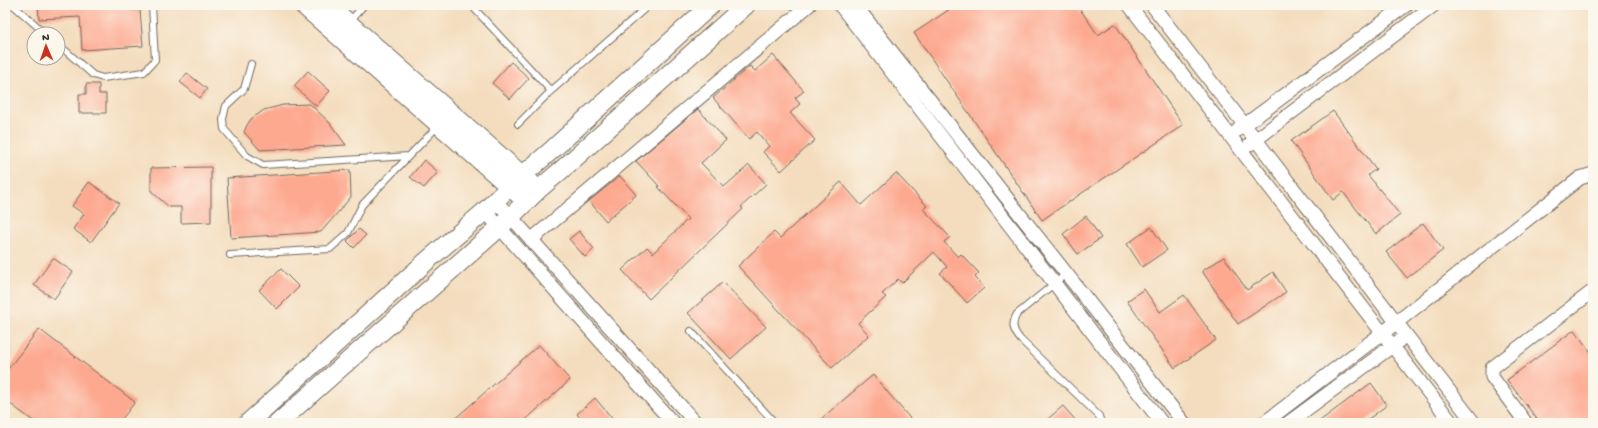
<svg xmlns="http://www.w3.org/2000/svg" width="1598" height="428" font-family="'Gochi Hand',sans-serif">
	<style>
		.building { fill: #fda990 }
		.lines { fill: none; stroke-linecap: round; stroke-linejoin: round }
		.lane-casing { stroke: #71695e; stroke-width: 8 }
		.street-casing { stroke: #71695e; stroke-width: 15 }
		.secondary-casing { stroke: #71695e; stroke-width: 20 }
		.lane { stroke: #fff; stroke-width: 6 }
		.street { stroke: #fff; stroke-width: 13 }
		.secondary { stroke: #fff; stroke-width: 18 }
	</style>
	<rect width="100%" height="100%" fill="#fbf7ec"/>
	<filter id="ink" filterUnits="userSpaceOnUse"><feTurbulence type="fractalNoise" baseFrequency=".025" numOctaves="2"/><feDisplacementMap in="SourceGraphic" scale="8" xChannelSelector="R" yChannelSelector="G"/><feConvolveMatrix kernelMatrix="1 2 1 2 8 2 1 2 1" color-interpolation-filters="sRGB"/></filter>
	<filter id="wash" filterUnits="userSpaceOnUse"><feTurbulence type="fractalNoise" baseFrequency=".012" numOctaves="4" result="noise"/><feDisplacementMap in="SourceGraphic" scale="16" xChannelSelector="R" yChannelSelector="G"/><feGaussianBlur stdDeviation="0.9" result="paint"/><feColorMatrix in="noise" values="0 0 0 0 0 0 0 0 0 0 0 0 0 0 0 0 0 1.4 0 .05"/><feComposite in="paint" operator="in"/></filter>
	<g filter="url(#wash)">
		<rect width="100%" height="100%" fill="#f4ddbe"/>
		<g id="blocks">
			<path class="building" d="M 38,5 L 130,5 L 130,10 L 140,10 L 143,46 L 82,50 L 80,17 L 39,19 Z
				M 956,5 L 1077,5 L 1098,35 L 1115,24 L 1183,125 L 1042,220 L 914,33 Z
				M 773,55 L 804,91 L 795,98 L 800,104 L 790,113 L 815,140 L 781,171 L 763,152 L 769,146 L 757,132 L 749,139 L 713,98 L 750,66 L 755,71 Z
				M 511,62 L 529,78 L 510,99 L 492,83 Z
				M 308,71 L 330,91 L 316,106 L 294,86 Z
				M 187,73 L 207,89 L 200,98 L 180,82 Z
				M 86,84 L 99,84 L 99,94 L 106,94 L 106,113 L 79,113 L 79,94 L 86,94 Z
				M 310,104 L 329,122 L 346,145 L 260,150 L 244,132 L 247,125 L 251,119 L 264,110 L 283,105 Z
				M 698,109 L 726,140 L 701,163 L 724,187 L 749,165 L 766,184 L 741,207 L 743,209 L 649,299 L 622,270 L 647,247 L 653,253 L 688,219 L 658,187 L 659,186 L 636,161 Z
				M 1333,111 L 1376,169 L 1368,175 L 1400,215 L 1376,234 L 1343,192 L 1333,200 L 1291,141 Z
				M 424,160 L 438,172 L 424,188 L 410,177 Z
				M 211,167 L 211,222 L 181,223 L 181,207 L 169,207 L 151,191 L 151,168 Z
				M 350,170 L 351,197 L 321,232 L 231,238 L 227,178 Z
				M 896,173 L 927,206 L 923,209 L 950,237 L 944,242 L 958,257 L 961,254 L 979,273 L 975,277 L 984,288 L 967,303 L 940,273 L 947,267 L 934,252 L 902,283 L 898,279 L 882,294 L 886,297 L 858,323 L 869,335 L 832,368 L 738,266 L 774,232 L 780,238 L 841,182 L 861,205 Z
				M 620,176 L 636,195 L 606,221 L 589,201 Z
				M 89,182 L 119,203 L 91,242 L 73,229 L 84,214 L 72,206 Z
				M 1086,216 L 1101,238 L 1078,254 L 1063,234 Z
				M 1423,223 L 1443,250 L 1407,278 L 1386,252 Z
				M 1151,227 L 1167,250 L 1142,267 L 1127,244 Z
				M 359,229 L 366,235 L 354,248 L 347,241 Z
				M 579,231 L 594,249 L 585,257 L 569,239 Z
				M 1224,257 L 1247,290 L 1273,272 L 1286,292 L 1238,324 L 1202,271 Z
				M 53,258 L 73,272 L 54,299 L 34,285 Z
				M 281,269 L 299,287 L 277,309 L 259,290 Z
				M 723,282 L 766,327 L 731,359 L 688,313 Z
				M 1144,289 L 1160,312 L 1184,295 L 1216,340 L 1175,368 L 1127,301 Z
				M 39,329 L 135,402 L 119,423 L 36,423 L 5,400 L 5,373 Z
				M 1574,330 L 1593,355 L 1593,423 L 1540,423 L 1507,380 Z
				M 539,345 L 570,380 L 522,423 L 450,423 Z
				M 873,375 L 914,423 L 816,423 Z
				M 1371,383 L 1387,405 L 1363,423 L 1317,423 Z
				M 595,398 L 616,423 L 584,423 L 577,414 Z
				M 1063,406 L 1078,423 L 1043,423 Z"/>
		</g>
	</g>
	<g filter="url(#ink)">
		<use href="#blocks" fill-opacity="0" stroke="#71695e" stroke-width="1"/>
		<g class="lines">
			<defs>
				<path id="lane" d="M 13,5 L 46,34
					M 471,5 L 551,91
					M 349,22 L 364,5
					M 58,44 L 93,75 L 103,78 L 144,72 L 155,60 L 152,5
					M 251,64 L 244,89 L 226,106 L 223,119 L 224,129 L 247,156 L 263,165 L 409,156 L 438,126
					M 518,124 L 551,91 L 649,5
					M 230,255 L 330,249 L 348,233 L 362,205 L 409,156
					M 1066,274 L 1017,314 C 1011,324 1013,330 1020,339 L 1099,416 L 1101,423
					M 691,331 L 775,423"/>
				<path id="street" d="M 840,5 L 1162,423
					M 855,5 L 1184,423
					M 1129,5 L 1452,423
					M 1152,5 L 1474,423
					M 1238,130 L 1406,5
					M 1250,144 L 1434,5
					M 495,201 L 511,217 L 696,423
					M 485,211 L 673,423
					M 531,240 L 809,5
					M 1264,423 L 1397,322 L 1580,178 L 1593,174
					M 1288,423 L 1399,341
					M 1526,423 L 1492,377 L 1492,368 L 1593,291"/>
				<path id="secondary" d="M 303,5 L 518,194
					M 328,5 L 531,183
					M 248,423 L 429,259 L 485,211 L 509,187 L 553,149 L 711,5
					M 278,423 L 500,227 L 538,190 L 566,166 L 746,5"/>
			</defs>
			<use href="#lane" class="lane-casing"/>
			<use href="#street" class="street-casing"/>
			<use href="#secondary" class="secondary-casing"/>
			<use href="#lane" class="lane"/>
			<use href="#street" class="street"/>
			<use href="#secondary" class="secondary"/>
		</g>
	</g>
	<rect width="1598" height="428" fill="none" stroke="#fbf7ec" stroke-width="20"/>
	<g transform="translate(46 46) rotate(358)"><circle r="19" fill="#fbf7ec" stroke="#a8a59f"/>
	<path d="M0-3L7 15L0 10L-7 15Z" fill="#c8321e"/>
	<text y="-6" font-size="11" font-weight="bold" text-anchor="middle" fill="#2b2b2b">N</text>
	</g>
</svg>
